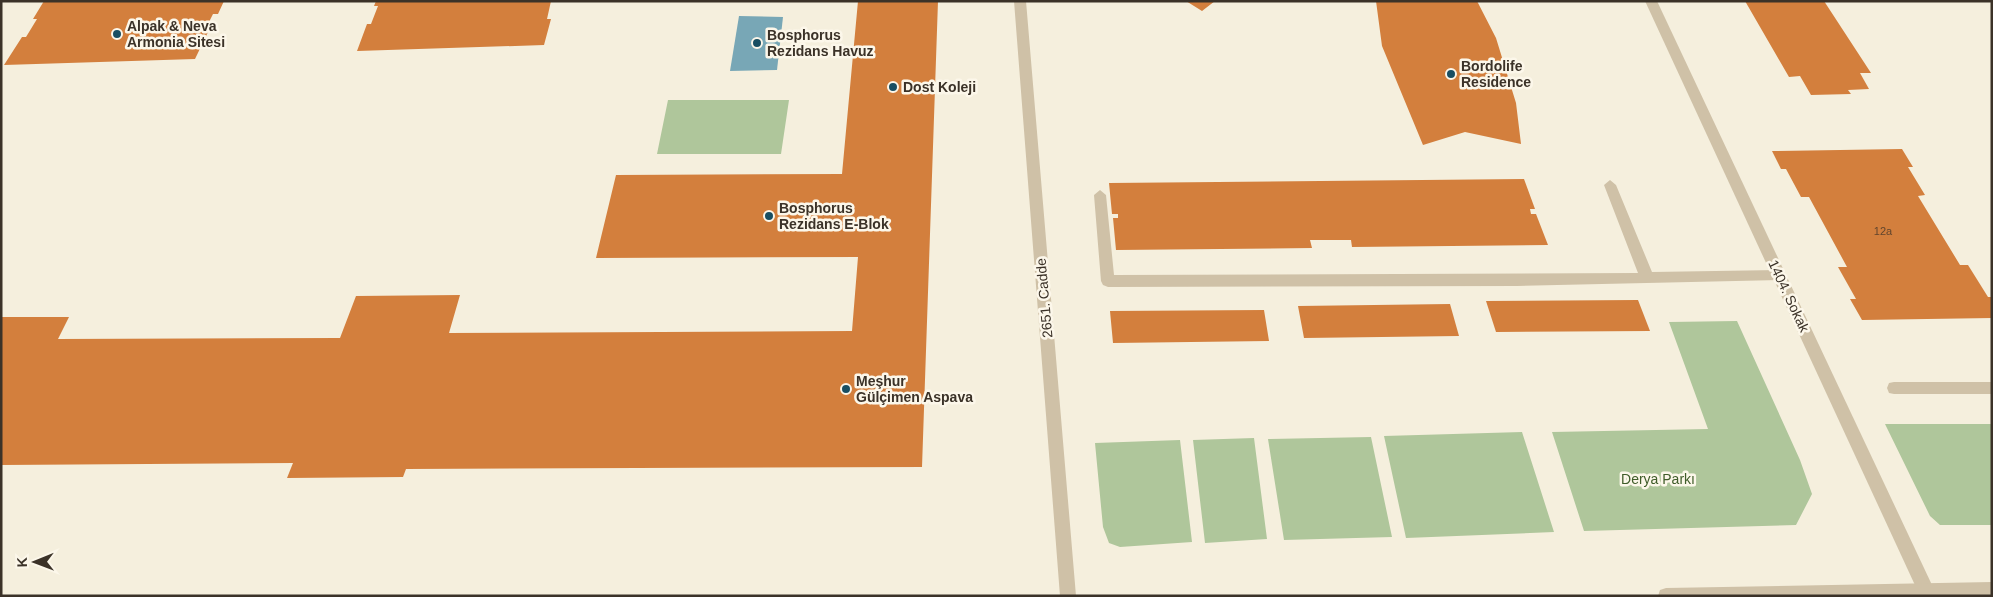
<svg xmlns="http://www.w3.org/2000/svg" width="1993" height="597" font-family="Arial,sans-serif">
	<style>
		.green { fill: #afc69b }
		.water { fill: #78a7b6 }
		.building { fill: #d37f3d }
		.lines { fill: none; stroke-linecap: round; stroke-linejoin: round }
		.service { fill: #cfc1a7; fill-rule: evenodd }
		.minor { fill: #cfc1a7; fill-rule: evenodd }
		.tertiary { fill: #cfc1a7; fill-rule: evenodd }
		.poi-dot { fill: #184e62; stroke: #fcf7ea; stroke-width: 2 }
		.labels { text-anchor: middle; stroke-width: 5; stroke-linejoin: round; paint-order: stroke }
		.number-label { font-size: 11px; fill: #61452d }
		.poi-label { font-size: 14px; font-weight: bold; fill: #3b3228; stroke: #fcf7ea; text-anchor: start }
		.street-label { font-size: 14px; fill: #3b3228; stroke: #fcf7ea }
		.park-label { font-size: 14px; fill: #3f5c29; stroke: #fcf7ea }
	</style>
	<rect width="100%" height="100%" fill="#f5efdd"/>
	<path class="green" d="M 668,100 L 789,100 L 781,154 L 657,154 Z
		M 1737,321 L 1800,460 L 1812,494 L 1796,525 L 1584,531 L 1552,432 L 1708,429 L 1669,322 Z
		M 1885,424 L 1992,424 L 1992,525 L 1940,525 L 1930,516 Z
		M 1522,432 L 1554,532 L 1406,538 L 1384,436 Z
		M 1371,437 L 1392,537 L 1284,540 L 1268,439 Z
		M 1254,438 L 1267,539 L 1205,543 L 1193,440 Z
		M 1180,440 L 1192,542 L 1120,547 L 1109,543 L 1103,527 L 1095,443 Z"/>
	<path class="water" d="M 739,16 L 783,17 L 777,70 L 730,71 Z"/>
	<path class="building" d="M 44,1 L 224,1 L 218,14 L 213,14 L 204,32 L 208,32 L 195,59 L 4,65 L 22,37 L 26,37 L 37,19 L 33,19 Z
		M 376,1 L 551,1 L 547,19 L 551,19 L 544,45 L 357,51 L 367,24 L 371,24 L 378,6 L 374,6 Z
		M 858,1 L 938,1 L 922,467 L 406,469 L 403,477 L 287,478 L 293,463 L 1,465 L 1,317 L 69,317 L 58,339 L 340,338 L 356,296 L 460,295 L 449,333 L 852,331 L 858,257 L 596,258 L 616,175 L 842,174 Z
		M 1186,1 L 1215,1 L 1202,11 Z
		M 1376,1 L 1477,1 L 1496,38 L 1516,103 L 1521,144 L 1465,132 L 1423,145 L 1382,46 Z
		M 1745,1 L 1824,1 L 1871,73 L 1860,73 L 1869,89 L 1848,90 L 1851,94 L 1811,95 L 1800,76 L 1789,77 Z
		M 1902,149 L 1913,167 L 1908,167 L 1925,195 L 1918,196 L 1960,265 L 1968,265 L 1988,297 L 1992,297 L 1992,318 L 1862,320 L 1850,299 L 1856,299 L 1838,267 L 1847,267 L 1809,197 L 1801,197 L 1786,169 L 1781,169 L 1772,151 Z
		M 1524,179 L 1535,209 L 1530,209 L 1531,214 L 1536,214 L 1548,245 L 1352,247 L 1351,240 L 1310,240 L 1312,248 L 1116,250 L 1113,218 L 1118,218 L 1118,214 L 1112,214 L 1109,183 Z
		M 1638,300 L 1650,331 L 1496,332 L 1486,301 Z
		M 1450,304 L 1459,336 L 1304,338 L 1298,306 Z
		M 1264,310 L 1269,341 L 1113,343 L 1110,311 Z"/>
	<g class="lines">
		<path class="service" d="M 1610,180 L 1616,185 L 1652,272 L 1779,270 L 1784,272 L 1786,276 L 1784,280 L 1517,286 L 1108,287 L 1103,285 L 1101,281 L 1094,195 L 1100,190 L 1106,195 L 1114,275 L 1638,273 L 1604,185 Z
			M 1894,382 L 1992,382 L 1992,394 L 1894,394 L 1889,393 L 1887,388 L 1889,383 Z"/>
		<path class="minor" d="M 1645,1 L 1657,1 L 1932,585 L 1934,591 L 1932,596 L 1920,596 Z"/>
		<path class="tertiary" d="M 1014,1 L 1026,1 L 1076,596 L 1060,596 Z
			M 1992,582 L 1992,596 L 1658,596 L 1660,590 L 1666,588 Z"/>
	</g>
	<g class="poi-dot">
		<circle cx="117" cy="34" r="5"/>
		<circle cx="757" cy="43" r="5"/>
		<circle cx="1451" cy="74" r="5"/>
		<circle cx="893" cy="87" r="5"/>
		<circle cx="769" cy="216" r="5"/>
		<circle cx="846" cy="389" r="5"/>
	</g>
	<g class="labels">
		<g class="number-label">
			<text x="1883" y="235">12a</text>
		</g>
		<g class="poi-label">
			<text x="127" y="31">Alpak &amp; Neva<tspan x="127" dy="16">Armonia Sitesi</tspan></text>
			<text x="767" y="40">Bosphorus<tspan x="767" dy="16">Rezidans Havuz</tspan></text>
			<text x="1461" y="71">Bordolife<tspan x="1461" dy="16">Residence</tspan></text>
			<text x="903" y="92">Dost Koleji</text>
			<text x="779" y="213">Bosphorus<tspan x="779" dy="16">Rezidans E-Blok</tspan></text>
			<text x="856" y="386">Meşhur<tspan x="856" dy="16">Gülçimen Aspava</tspan></text>
		</g>
		<g class="street-label">
			<text transform="translate(1789 296) rotate(65)" y="5">1404. Sokak</text>
			<text transform="translate(1044 298) rotate(-95)" y="5">2651. Cadde</text>
		</g>
		<g class="park-label">
			<text x="1658" y="484">Derya Parkı</text>
		</g>
	</g>
	<rect width="1993" height="597" fill="none" stroke="#3b3228" stroke-width="5"/>
	<g transform="translate(35 562) rotate(269)" stroke="#fcf7ea" stroke-width="4" paint-order="stroke">
	<path d="M0-4L9 19L0 12L-9 19Z" fill="#3b3228"/>
	<text y="-8" font-size="14" font-weight="bold" text-anchor="middle" fill="#3b3228">K</text>
	</g>
</svg>
